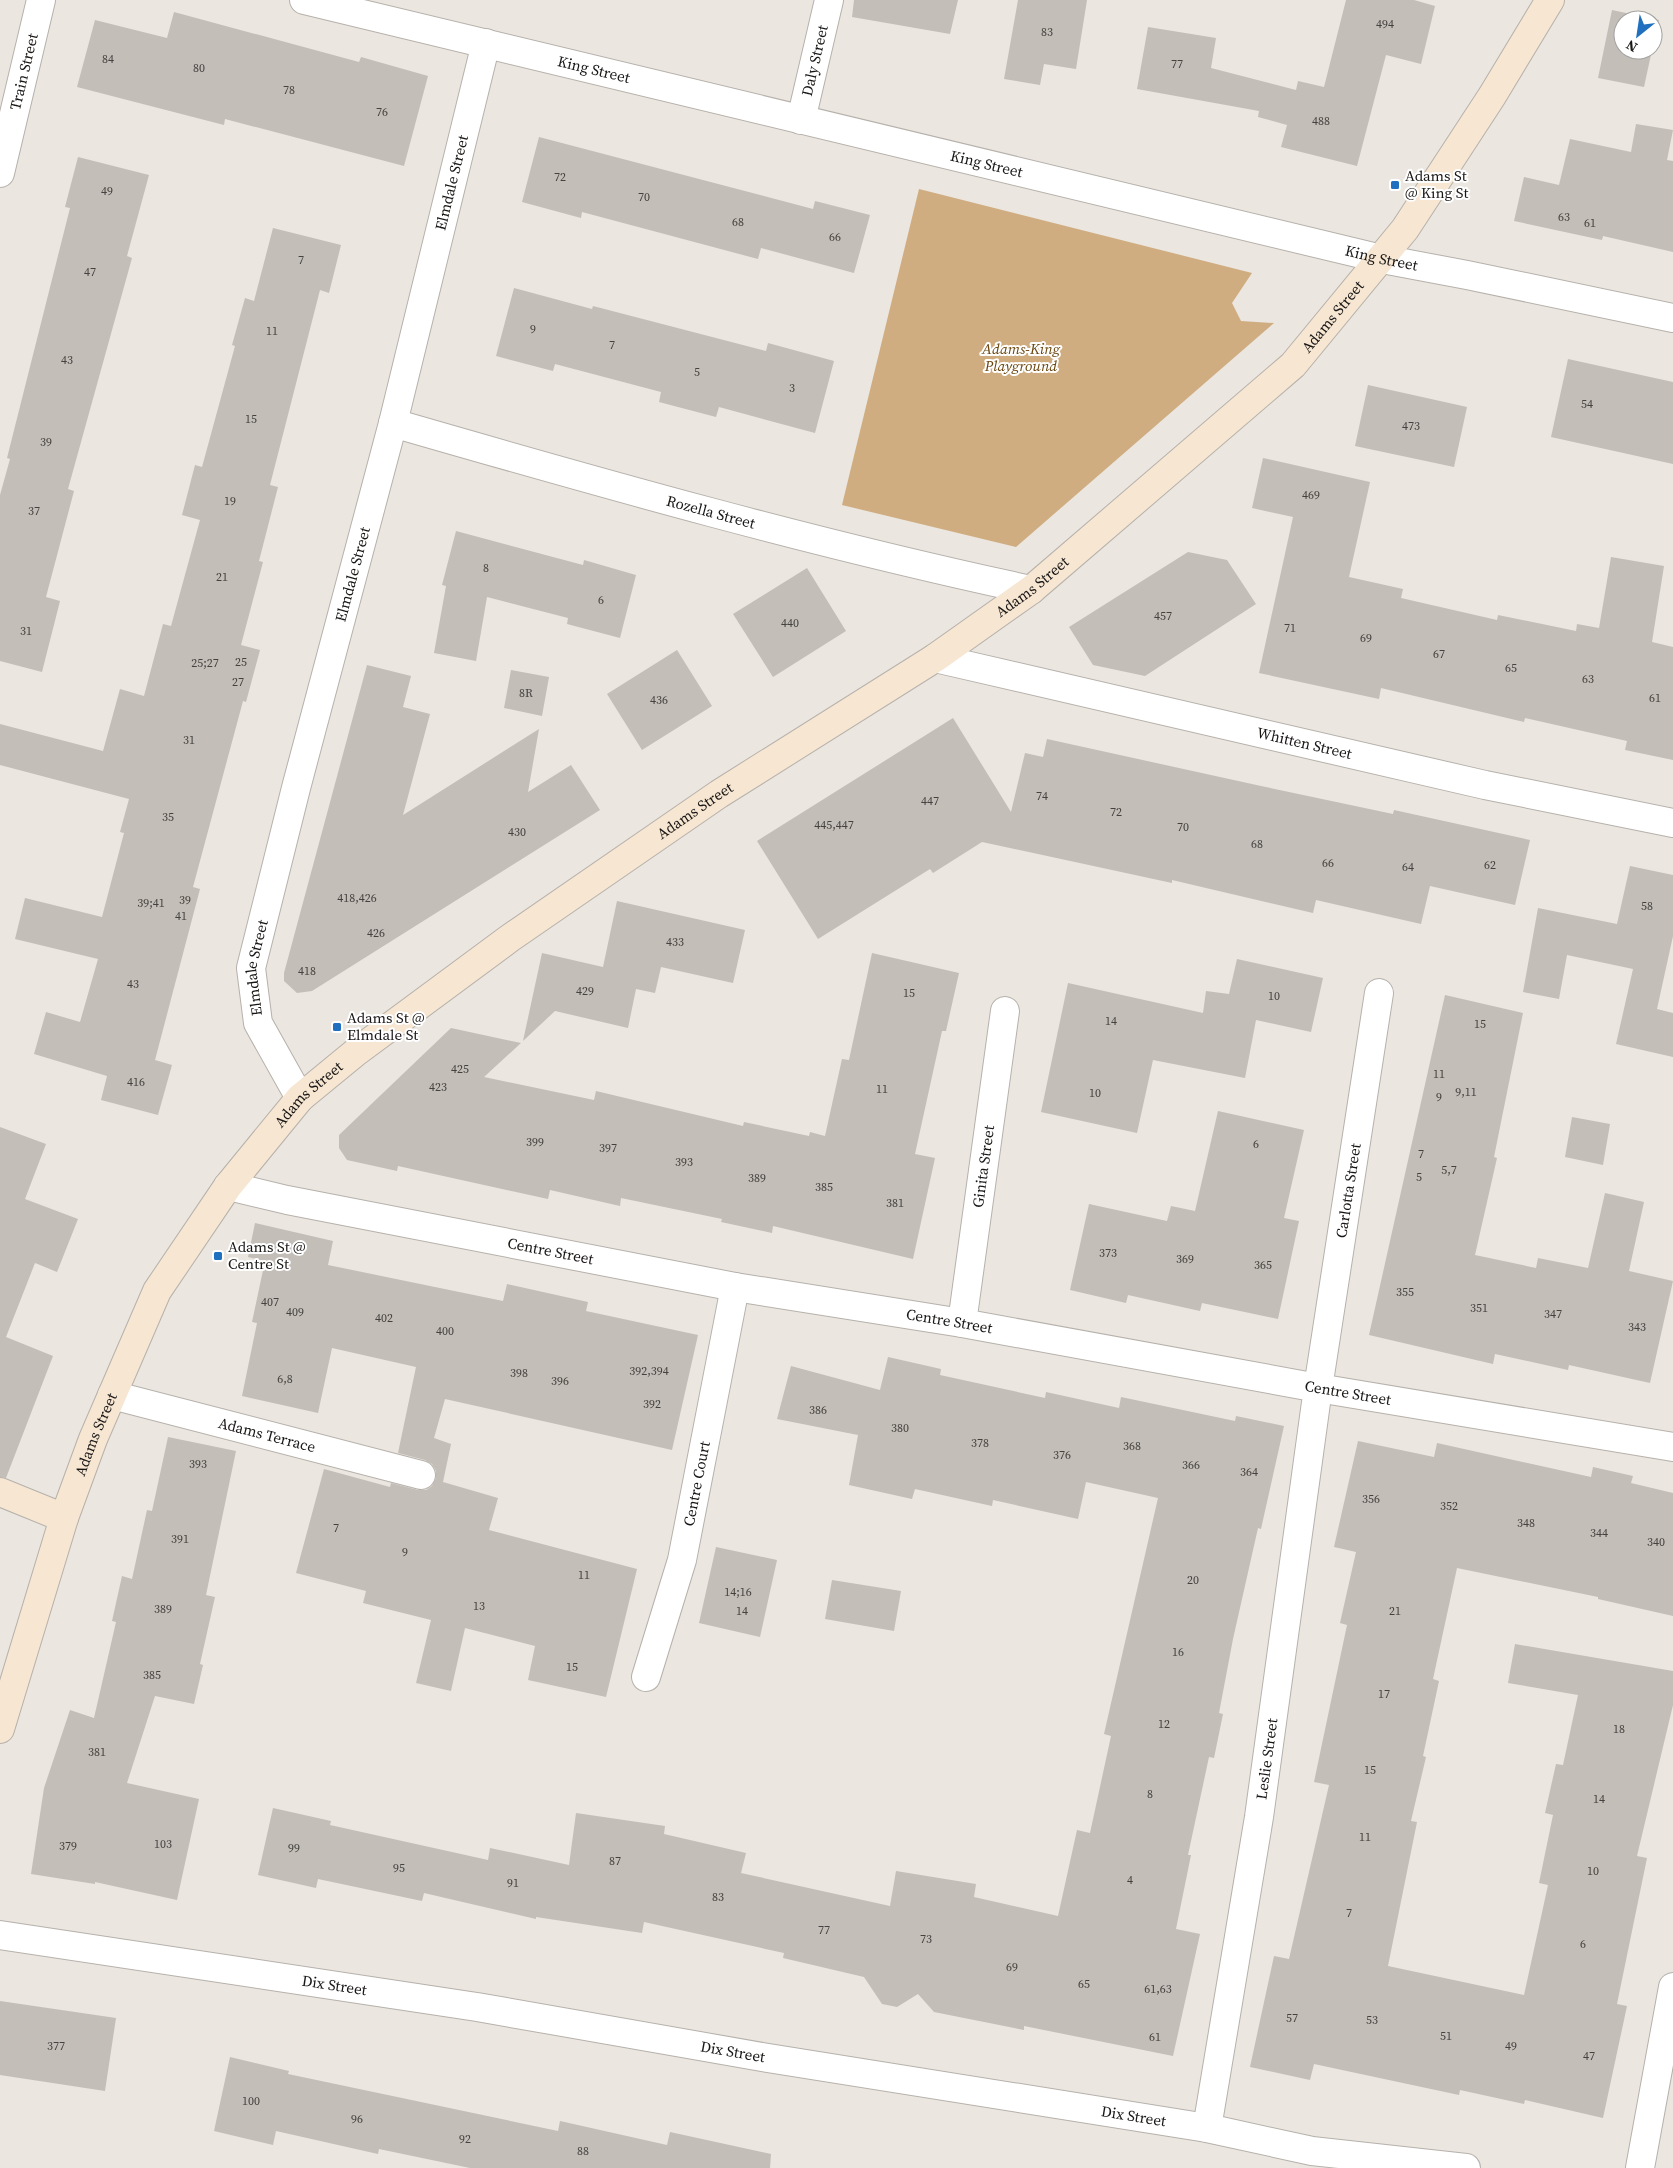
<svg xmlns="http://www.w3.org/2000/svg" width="1673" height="2168" font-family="'Source Serif 4',serif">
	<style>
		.green { fill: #d0ad81 }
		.building { fill: #c3beb8 }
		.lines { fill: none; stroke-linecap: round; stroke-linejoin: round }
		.minor-casing { stroke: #b6b1ab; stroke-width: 30 }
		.secondary-casing { stroke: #b6b1ab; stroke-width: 30 }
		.minor { stroke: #fff; stroke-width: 28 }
		.secondary { stroke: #f6e6d2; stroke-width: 28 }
		.poi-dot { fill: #2170bf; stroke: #fff; stroke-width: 2 }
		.labels { text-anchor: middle; stroke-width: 4; stroke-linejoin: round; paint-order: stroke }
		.number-label { font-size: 12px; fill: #44413e }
		.street-label { font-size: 15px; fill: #191715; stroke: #fff }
		.poi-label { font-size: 15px; fill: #191715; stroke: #fff; text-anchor: start }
		.park-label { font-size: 15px; font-style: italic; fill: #6b470f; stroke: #fff }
	</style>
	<rect width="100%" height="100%" fill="#ebe6df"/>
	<path class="green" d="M 919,189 L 1252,273 L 1232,303 L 1241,321 L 1274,323 L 1016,547 L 842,505 Z"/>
	<path class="building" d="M 854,0 L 958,0 L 950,34 L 852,17 Z
		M 1018,0 L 1087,0 L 1076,69 L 1044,64 L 1040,85 L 1004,79 Z
		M 1346,0 L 1414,0 L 1435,6 L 1421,64 L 1386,55 L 1357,166 L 1281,147 L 1287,125 L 1258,117 L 1259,111 L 1137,89 L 1148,27 L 1216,38 L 1211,68 L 1296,90 L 1298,81 L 1324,87 Z
		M 1612,10 L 1659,20 L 1653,45 L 1653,20 L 1623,20 L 1623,50 L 1652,50 L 1644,87 L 1598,78 Z
		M 174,12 L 359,62 L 361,57 L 428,76 L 404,166 L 225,119 L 224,125 L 77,87 L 95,20 L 167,38 Z
		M 1636,124 L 1673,130 L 1667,160 L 1673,161 L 1673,252 L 1603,236 L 1602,240 L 1514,221 L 1524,177 L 1559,185 L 1570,139 L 1631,152 Z
		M 539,137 L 813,209 L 815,201 L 870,215 L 854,273 L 761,248 L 758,259 L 582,212 L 581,218 L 522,202 Z
		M 78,157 L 149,175 L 127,256 L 132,258 L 68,489 L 74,491 L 46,597 L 60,601 L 42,672 L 0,661 L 0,495 L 10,459 L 7,458 L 70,208 L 65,207 Z
		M 273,228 L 341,245 L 329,293 L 320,290 L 270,485 L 278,487 L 259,561 L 263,562 L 241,645 L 260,650 L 246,702 L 243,701 L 193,887 L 200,889 L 155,1060 L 172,1065 L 158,1115 L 101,1100 L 107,1076 L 34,1054 L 46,1012 L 80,1022 L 98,959 L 15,939 L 25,898 L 102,917 L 124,833 L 120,832 L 129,799 L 0,765 L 0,724 L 103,751 L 120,689 L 144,696 L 163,624 L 171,626 L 200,520 L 182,515 L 195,465 L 202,467 L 235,346 L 232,345 L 245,298 L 254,301 Z
		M 514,288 L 592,309 L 593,306 L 766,351 L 768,343 L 834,361 L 815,433 L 719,407 L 716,417 L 659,402 L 661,392 L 555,364 L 553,371 L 496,356 Z
		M 1568,359 L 1673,382 L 1673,464 L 1551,437 Z
		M 1368,385 L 1467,407 L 1454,467 L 1355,446 Z
		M 1263,458 L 1370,482 L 1349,577 L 1403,589 L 1401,598 L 1497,620 L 1498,615 L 1576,631 L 1577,624 L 1599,628 L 1611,557 L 1664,566 L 1652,642 L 1673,647 L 1673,760 L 1625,750 L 1627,741 L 1525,718 L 1524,722 L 1381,688 L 1379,699 L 1259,673 L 1293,517 L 1252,508 Z
		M 456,531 L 583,565 L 584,560 L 636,575 L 620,638 L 567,624 L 568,618 L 487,597 L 476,661 L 434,653 L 446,586 L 442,585 Z
		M 1188,552 L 1227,560 L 1256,604 L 1145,676 L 1093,665 L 1069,627 Z
		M 807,568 L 846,631 L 773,677 L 733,614 Z
		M 677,650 L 712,706 L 642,750 L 607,694 Z
		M 367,665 L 411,676 L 403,707 L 430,714 L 403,815 L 539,729 L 528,792 L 571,765 L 600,810 L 312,991 L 297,993 L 284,981 L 284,973 Z
		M 511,670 L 549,677 L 542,716 L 504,708 Z
		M 953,718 L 1011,812 L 1025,753 L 1043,757 L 1047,739 L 1261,786 L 1393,814 L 1394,810 L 1530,840 L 1515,905 L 1430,886 L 1421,924 L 1316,900 L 1313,913 L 1172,880 L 1172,883 L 982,842 L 933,873 L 930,869 L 818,939 L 757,841 Z
		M 1630,866 L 1673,875 L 1673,936 L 1657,1009 L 1673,1013 L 1673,1057 L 1616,1044 L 1633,969 L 1567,955 L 1559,999 L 1523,992 L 1538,908 L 1617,924 Z
		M 617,901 L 745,930 L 733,983 L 661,967 L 655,993 L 636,989 L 628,1028 L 555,1011 L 523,1041 L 542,953 L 603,967 Z
		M 872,953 L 959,973 L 946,1031 L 942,1031 L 915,1154 L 935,1158 L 913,1259 L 773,1226 L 772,1233 L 721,1222 L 722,1219 L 621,1198 L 620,1206 L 550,1190 L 548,1199 L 398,1166 L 397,1171 L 347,1160 L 339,1148 L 339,1135 L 451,1028 L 521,1043 L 484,1077 L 594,1100 L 596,1091 L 743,1126 L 744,1122 L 809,1136 L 810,1132 L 825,1136 L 842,1059 L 849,1060 Z
		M 1237,959 L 1323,978 L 1311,1032 L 1256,1020 L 1245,1078 L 1153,1060 L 1137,1133 L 1041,1112 L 1068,983 L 1203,1013 L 1206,991 L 1229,994 Z
		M 1445,995 L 1523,1013 L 1494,1157 L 1497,1158 L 1475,1255 L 1536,1268 L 1538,1258 L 1588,1268 L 1605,1193 L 1644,1202 L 1629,1271 L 1673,1281 L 1650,1383 L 1569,1365 L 1568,1370 L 1495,1354 L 1493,1364 L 1369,1335 Z
		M 1218,1111 L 1304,1130 L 1284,1218 L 1299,1221 L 1278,1319 L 1202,1303 L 1200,1311 L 1128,1295 L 1126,1303 L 1070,1290 L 1089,1204 L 1167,1221 L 1171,1206 L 1195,1211 Z
		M 1572,1117 L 1610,1124 L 1603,1165 L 1565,1157 Z
		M 0,1127 L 46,1144 L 25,1199 L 78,1219 L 57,1272 L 35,1263 L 6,1337 L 53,1356 L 6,1478 L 0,1477 Z
		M 255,1223 L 333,1241 L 328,1265 L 503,1301 L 507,1284 L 588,1302 L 586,1311 L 698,1335 L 672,1450 L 445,1399 L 434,1438 L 451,1444 L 443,1482 L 498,1498 L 489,1530 L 637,1569 L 606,1697 L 528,1680 L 535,1646 L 465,1628 L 451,1691 L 416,1683 L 431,1620 L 363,1603 L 366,1591 L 296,1573 L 324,1469 L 390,1487 L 391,1483 L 418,1490 L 426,1490 L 432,1486 L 436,1478 L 436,1471 L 432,1464 L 425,1460 L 398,1453 L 416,1367 L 332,1348 L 318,1413 L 242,1396 L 257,1323 L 252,1322 L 265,1261 L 248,1257 Z
		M 888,1357 L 941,1369 L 940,1375 L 1045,1398 L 1046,1392 L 1119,1408 L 1121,1397 L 1235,1421 L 1236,1416 L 1284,1426 L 1261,1529 L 1258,1528 L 1233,1639 L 1219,1713 L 1223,1714 L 1214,1758 L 1209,1757 L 1188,1855 L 1191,1855 L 1176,1929 L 1200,1934 L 1173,2056 L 1024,2026 L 1024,2030 L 934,2012 L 918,1994 L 897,2007 L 882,2004 L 864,1977 L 783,1958 L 784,1953 L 644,1922 L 642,1933 L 536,1917 L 536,1919 L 424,1893 L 422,1901 L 318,1879 L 316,1888 L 258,1875 L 273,1808 L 331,1821 L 330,1825 L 488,1860 L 490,1848 L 569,1865 L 576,1813 L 665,1826 L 664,1834 L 746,1853 L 741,1873 L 890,1906 L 896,1871 L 976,1884 L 974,1897 L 1058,1916 L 1077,1830 L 1090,1833 L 1111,1736 L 1104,1734 L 1158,1498 L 1086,1482 L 1078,1519 L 993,1500 L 992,1506 L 915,1489 L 912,1499 L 849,1485 L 858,1435 L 777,1419 L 791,1366 L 880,1390 Z
		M 168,1437 L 236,1451 L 206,1595 L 215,1597 L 200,1664 L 203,1665 L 194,1704 L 155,1696 L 127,1783 L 199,1799 L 177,1900 L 95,1882 L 95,1884 L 31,1874 L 44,1788 L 70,1710 L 94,1718 L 116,1622 L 112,1621 L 122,1576 L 132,1579 L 147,1510 L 152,1511 Z
		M 1358,1441 L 1434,1457 L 1437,1443 L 1591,1477 L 1593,1467 L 1633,1476 L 1631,1483 L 1673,1493 L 1673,1616 L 1598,1599 L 1598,1597 L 1457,1568 L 1433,1679 L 1439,1681 L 1423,1756 L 1426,1757 L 1411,1821 L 1417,1822 L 1388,1966 L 1524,1995 L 1548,1885 L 1539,1883 L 1553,1815 L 1545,1813 L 1556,1764 L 1563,1765 L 1578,1695 L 1508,1683 L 1515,1644 L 1673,1671 L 1673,1705 L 1637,1856 L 1647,1858 L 1617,2004 L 1627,2006 L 1603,2118 L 1525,2100 L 1524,2104 L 1460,2090 L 1459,2095 L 1314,2064 L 1310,2080 L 1250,2067 L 1274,1956 L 1289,1959 L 1329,1785 L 1314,1782 L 1347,1625 L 1340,1623 L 1356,1552 L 1334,1547 Z
		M 716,1547 L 777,1560 L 760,1637 L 699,1623 Z
		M 832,1580 L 901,1591 L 894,1631 L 825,1619 Z
		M 0,2001 L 116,2018 L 105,2091 L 0,2075 Z
		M 230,2057 L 289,2071 L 288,2074 L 558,2131 L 560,2121 L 667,2145 L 670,2132 L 771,2154 L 770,2168 L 470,2168 L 379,2149 L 378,2154 L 276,2131 L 273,2145 L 214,2131 Z"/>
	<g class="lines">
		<defs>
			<g id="minor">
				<path id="s1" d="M 304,0 L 1382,259 L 1467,275 L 1673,318"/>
				<path id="s2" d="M 801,120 L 829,0"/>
				<path id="s3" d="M 0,173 L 41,0"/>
				<path id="s4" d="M 393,423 C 604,484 816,544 1031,590"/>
				<path id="s5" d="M 935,658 L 1485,785 L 1673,823"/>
				<path id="s6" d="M 300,1098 L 258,1023 L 251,968 L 296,788 L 393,423 L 486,43"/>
				<path id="s7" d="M 228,1186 L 287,1200 L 735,1287 L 962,1323 L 1318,1388 L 1673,1447"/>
				<path id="s8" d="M 962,1323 L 1005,1011"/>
				<path id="s9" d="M 112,1395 L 421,1475"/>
				<path id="s10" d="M 646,1677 L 682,1560 L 735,1287"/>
				<path id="s11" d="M 0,1935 L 477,2007 L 762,2057 L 1207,2128 L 1312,2151 L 1466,2168"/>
				<path id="s12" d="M 1207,2128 L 1259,1817 L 1318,1388 L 1379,993"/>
				<path d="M 1640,2168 L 1673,1987"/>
			</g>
			<g id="secondary">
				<path d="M 0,1492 L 64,1518"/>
				<path id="s13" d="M 0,1729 L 64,1518 L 93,1439 L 157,1291 L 228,1186 L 300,1098 L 356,1052 L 510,938 L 719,794 L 935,658 L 1031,590 L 1293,365 L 1405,229 L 1492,96 L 1550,0"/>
			</g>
		</defs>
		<use href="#minor" class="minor-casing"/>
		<use href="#secondary" class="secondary-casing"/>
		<use href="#minor" class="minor"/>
		<use href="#secondary" class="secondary"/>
	</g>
	<g class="poi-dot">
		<rect x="1390" y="180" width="10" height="10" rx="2.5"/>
		<rect x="332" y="1022" width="10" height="10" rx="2.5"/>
		<rect x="213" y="1251" width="10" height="10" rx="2.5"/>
	</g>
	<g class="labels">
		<g class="number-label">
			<text x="1385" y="28">494</text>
			<text x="1047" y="36">83</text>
			<text x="108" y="63">84</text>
			<text x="1177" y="68">77</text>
			<text x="199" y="72">80</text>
			<text x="289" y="94">78</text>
			<text x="382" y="116">76</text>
			<text x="1321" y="125">488</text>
			<text x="560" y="181">72</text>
			<text x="107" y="195">49</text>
			<text x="644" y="201">70</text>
			<text x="1564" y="221">63</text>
			<text x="738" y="226">68</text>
			<text x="1590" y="227">61</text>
			<text x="835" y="241">66</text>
			<text x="301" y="264">7</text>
			<text x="90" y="276">47</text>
			<text x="533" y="333">9</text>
			<text x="272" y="335">11</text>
			<text x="612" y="349">7</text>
			<text x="67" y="364">43</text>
			<text x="697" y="376">5</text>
			<text x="792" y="392">3</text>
			<text x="1587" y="408">54</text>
			<text x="251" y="423">15</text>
			<text x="1411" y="430">473</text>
			<text x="46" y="446">39</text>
			<text x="1311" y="499">469</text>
			<text x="230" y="505">19</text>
			<text x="34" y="515">37</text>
			<text x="486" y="572">8</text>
			<text x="222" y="581">21</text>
			<text x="601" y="604">6</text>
			<text x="1163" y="620">457</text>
			<text x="790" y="627">440</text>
			<text x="1290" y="632">71</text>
			<text x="26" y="635">31</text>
			<text x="1366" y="642">69</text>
			<text x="1439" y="658">67</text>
			<text x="241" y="666">25</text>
			<text x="205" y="667">25;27</text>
			<text x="1511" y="672">65</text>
			<text x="1588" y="683">63</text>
			<text x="238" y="686">27</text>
			<text x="526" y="697">8R</text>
			<text x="1655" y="702">61</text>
			<text x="659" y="704">436</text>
			<text x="189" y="744">31</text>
			<text x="1042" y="800">74</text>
			<text x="930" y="805">447</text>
			<text x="1116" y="816">72</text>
			<text x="168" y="821">35</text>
			<text x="834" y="829">445,447</text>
			<text x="1183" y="831">70</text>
			<text x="517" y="836">430</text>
			<text x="1257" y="848">68</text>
			<text x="1328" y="867">66</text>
			<text x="1490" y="869">62</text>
			<text x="1408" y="871">64</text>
			<text x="357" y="902">418,426</text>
			<text x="185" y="904">39</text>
			<text x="151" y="907">39;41</text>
			<text x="1647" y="910">58</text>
			<text x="181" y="920">41</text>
			<text x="376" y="937">426</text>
			<text x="675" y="946">433</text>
			<text x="307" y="975">418</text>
			<text x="133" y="988">43</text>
			<text x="585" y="995">429</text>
			<text x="909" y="997">15</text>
			<text x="1274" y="1000">10</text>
			<text x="1111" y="1025">14</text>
			<text x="1480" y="1028">15</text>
			<text x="460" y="1073">425</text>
			<text x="1439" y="1078">11</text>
			<text x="136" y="1086">416</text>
			<text x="438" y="1091">423</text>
			<text x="882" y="1093">11</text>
			<text x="1466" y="1096">9,11</text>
			<text x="1095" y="1097">10</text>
			<text x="1439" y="1101">9</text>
			<text x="535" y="1146">399</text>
			<text x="1256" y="1148">6</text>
			<text x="608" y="1152">397</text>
			<text x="1421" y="1158">7</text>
			<text x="684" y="1166">393</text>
			<text x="1449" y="1174">5,7</text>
			<text x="1419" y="1181">5</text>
			<text x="757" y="1182">389</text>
			<text x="824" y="1191">385</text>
			<text x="895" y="1207">381</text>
			<text x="1108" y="1257">373</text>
			<text x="1185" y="1263">369</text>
			<text x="1263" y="1269">365</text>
			<text x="1405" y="1296">355</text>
			<text x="270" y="1306">407</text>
			<text x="1479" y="1312">351</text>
			<text x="295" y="1316">409</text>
			<text x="1553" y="1318">347</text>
			<text x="384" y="1322">402</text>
			<text x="1637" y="1331">343</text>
			<text x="445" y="1335">400</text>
			<text x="649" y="1375">392,394</text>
			<text x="519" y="1377">398</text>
			<text x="285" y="1383">6,8</text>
			<text x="560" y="1385">396</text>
			<text x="652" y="1408">392</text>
			<text x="818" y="1414">386</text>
			<text x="900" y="1432">380</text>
			<text x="980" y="1447">378</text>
			<text x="1132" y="1450">368</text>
			<text x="1062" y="1459">376</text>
			<text x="198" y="1468">393</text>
			<text x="1191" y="1469">366</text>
			<text x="1249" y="1476">364</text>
			<text x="1371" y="1503">356</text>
			<text x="1449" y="1510">352</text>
			<text x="1526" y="1527">348</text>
			<text x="336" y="1532">7</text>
			<text x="1599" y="1537">344</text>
			<text x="180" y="1543">391</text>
			<text x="1656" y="1546">340</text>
			<text x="405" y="1556">9</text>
			<text x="584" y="1579">11</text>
			<text x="1193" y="1584">20</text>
			<text x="738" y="1596">14;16</text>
			<text x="479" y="1610">13</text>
			<text x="163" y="1613">389</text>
			<text x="742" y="1615">14</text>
			<text x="1395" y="1615">21</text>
			<text x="1178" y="1656">16</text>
			<text x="572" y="1671">15</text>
			<text x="152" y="1679">385</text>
			<text x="1384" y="1698">17</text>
			<text x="1164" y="1728">12</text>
			<text x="1619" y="1733">18</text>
			<text x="97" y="1756">381</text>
			<text x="1370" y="1774">15</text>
			<text x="1150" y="1798">8</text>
			<text x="1599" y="1803">14</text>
			<text x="1365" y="1841">11</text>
			<text x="163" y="1848">103</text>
			<text x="68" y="1850">379</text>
			<text x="294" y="1852">99</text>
			<text x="615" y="1865">87</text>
			<text x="399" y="1872">95</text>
			<text x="1593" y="1875">10</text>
			<text x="1130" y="1884">4</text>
			<text x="513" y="1887">91</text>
			<text x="718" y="1901">83</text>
			<text x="1349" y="1917">7</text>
			<text x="824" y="1934">77</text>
			<text x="926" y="1943">73</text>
			<text x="1583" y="1948">6</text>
			<text x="1012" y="1971">69</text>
			<text x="1084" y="1988">65</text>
			<text x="1158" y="1993">61,63</text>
			<text x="1292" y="2022">57</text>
			<text x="1372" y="2024">53</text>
			<text x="1446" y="2040">51</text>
			<text x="1155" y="2041">61</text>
			<text x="56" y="2050">377</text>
			<text x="1511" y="2050">49</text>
			<text x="1589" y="2060">47</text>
			<text x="251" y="2105">100</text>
			<text x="357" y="2123">96</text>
			<text x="465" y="2143">92</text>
			<text x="583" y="2155">88</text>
		</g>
		<g class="street-label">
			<text dy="5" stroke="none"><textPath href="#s2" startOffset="61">Daly Street</textPath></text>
			<text dy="5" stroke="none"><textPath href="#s1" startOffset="298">King Street</textPath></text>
			<text dy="5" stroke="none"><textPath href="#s3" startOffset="104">Train Street</textPath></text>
			<text dy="5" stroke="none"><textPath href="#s1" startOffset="702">King Street</textPath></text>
			<text dy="5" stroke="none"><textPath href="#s6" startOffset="952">Elmdale Street</textPath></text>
			<text dy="5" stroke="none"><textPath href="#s1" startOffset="1108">King Street</textPath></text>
			<text dy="5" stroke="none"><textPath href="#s13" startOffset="2005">Adams Street</textPath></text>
			<text dy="5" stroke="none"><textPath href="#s4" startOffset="330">Rozella Street</textPath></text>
			<text dy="5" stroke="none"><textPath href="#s6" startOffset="548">Elmdale Street</textPath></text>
			<text dy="5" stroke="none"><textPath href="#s13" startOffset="1600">Adams Street</textPath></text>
			<text dy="5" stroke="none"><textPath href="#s5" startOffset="379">Whitten Street</textPath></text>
			<text dy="5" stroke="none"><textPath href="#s13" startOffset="1195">Adams Street</textPath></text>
			<text dy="5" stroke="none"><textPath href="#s6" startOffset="142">Elmdale Street</textPath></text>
			<text dy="5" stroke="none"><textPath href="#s13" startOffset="715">Adams Street</textPath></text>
			<text dy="5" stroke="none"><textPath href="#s8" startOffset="158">Ginita Street</textPath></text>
			<text dy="5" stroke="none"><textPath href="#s12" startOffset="948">Carlotta Street</textPath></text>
			<text dy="5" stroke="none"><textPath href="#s7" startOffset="329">Centre Street</textPath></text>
			<text dy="5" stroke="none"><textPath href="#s7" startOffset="734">Centre Street</textPath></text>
			<text dy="5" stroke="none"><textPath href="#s7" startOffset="1139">Centre Street</textPath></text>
			<text dy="5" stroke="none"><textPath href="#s13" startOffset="310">Adams Street</textPath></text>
			<text dy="5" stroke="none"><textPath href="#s9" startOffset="160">Adams Terrace</textPath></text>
			<text dy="5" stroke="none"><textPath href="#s10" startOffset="200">Centre Court</textPath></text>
			<text dy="5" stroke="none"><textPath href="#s12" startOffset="374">Leslie Street</textPath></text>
			<text dy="5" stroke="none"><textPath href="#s11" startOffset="338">Dix Street</textPath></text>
			<text dy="5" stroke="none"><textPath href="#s11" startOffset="742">Dix Street</textPath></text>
			<text dy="5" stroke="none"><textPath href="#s11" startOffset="1148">Dix Street</textPath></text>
		</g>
		<g class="poi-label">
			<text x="1405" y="181">Adams St<tspan x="1405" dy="17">@ King St</tspan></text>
			<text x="347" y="1023">Adams St @<tspan x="347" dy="17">Elmdale St</tspan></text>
			<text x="228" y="1252">Adams St @<tspan x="228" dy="17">Centre St</tspan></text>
		</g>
		<g class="park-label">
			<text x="1021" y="354">Adams-King<tspan x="1021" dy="17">Playground</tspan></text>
		</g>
	</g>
	<g transform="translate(1638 35) rotate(210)"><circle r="24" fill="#ffffff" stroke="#a3a2a1"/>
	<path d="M0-4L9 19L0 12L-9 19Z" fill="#2170bf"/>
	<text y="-8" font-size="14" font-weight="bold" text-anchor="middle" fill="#191715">N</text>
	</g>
</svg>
